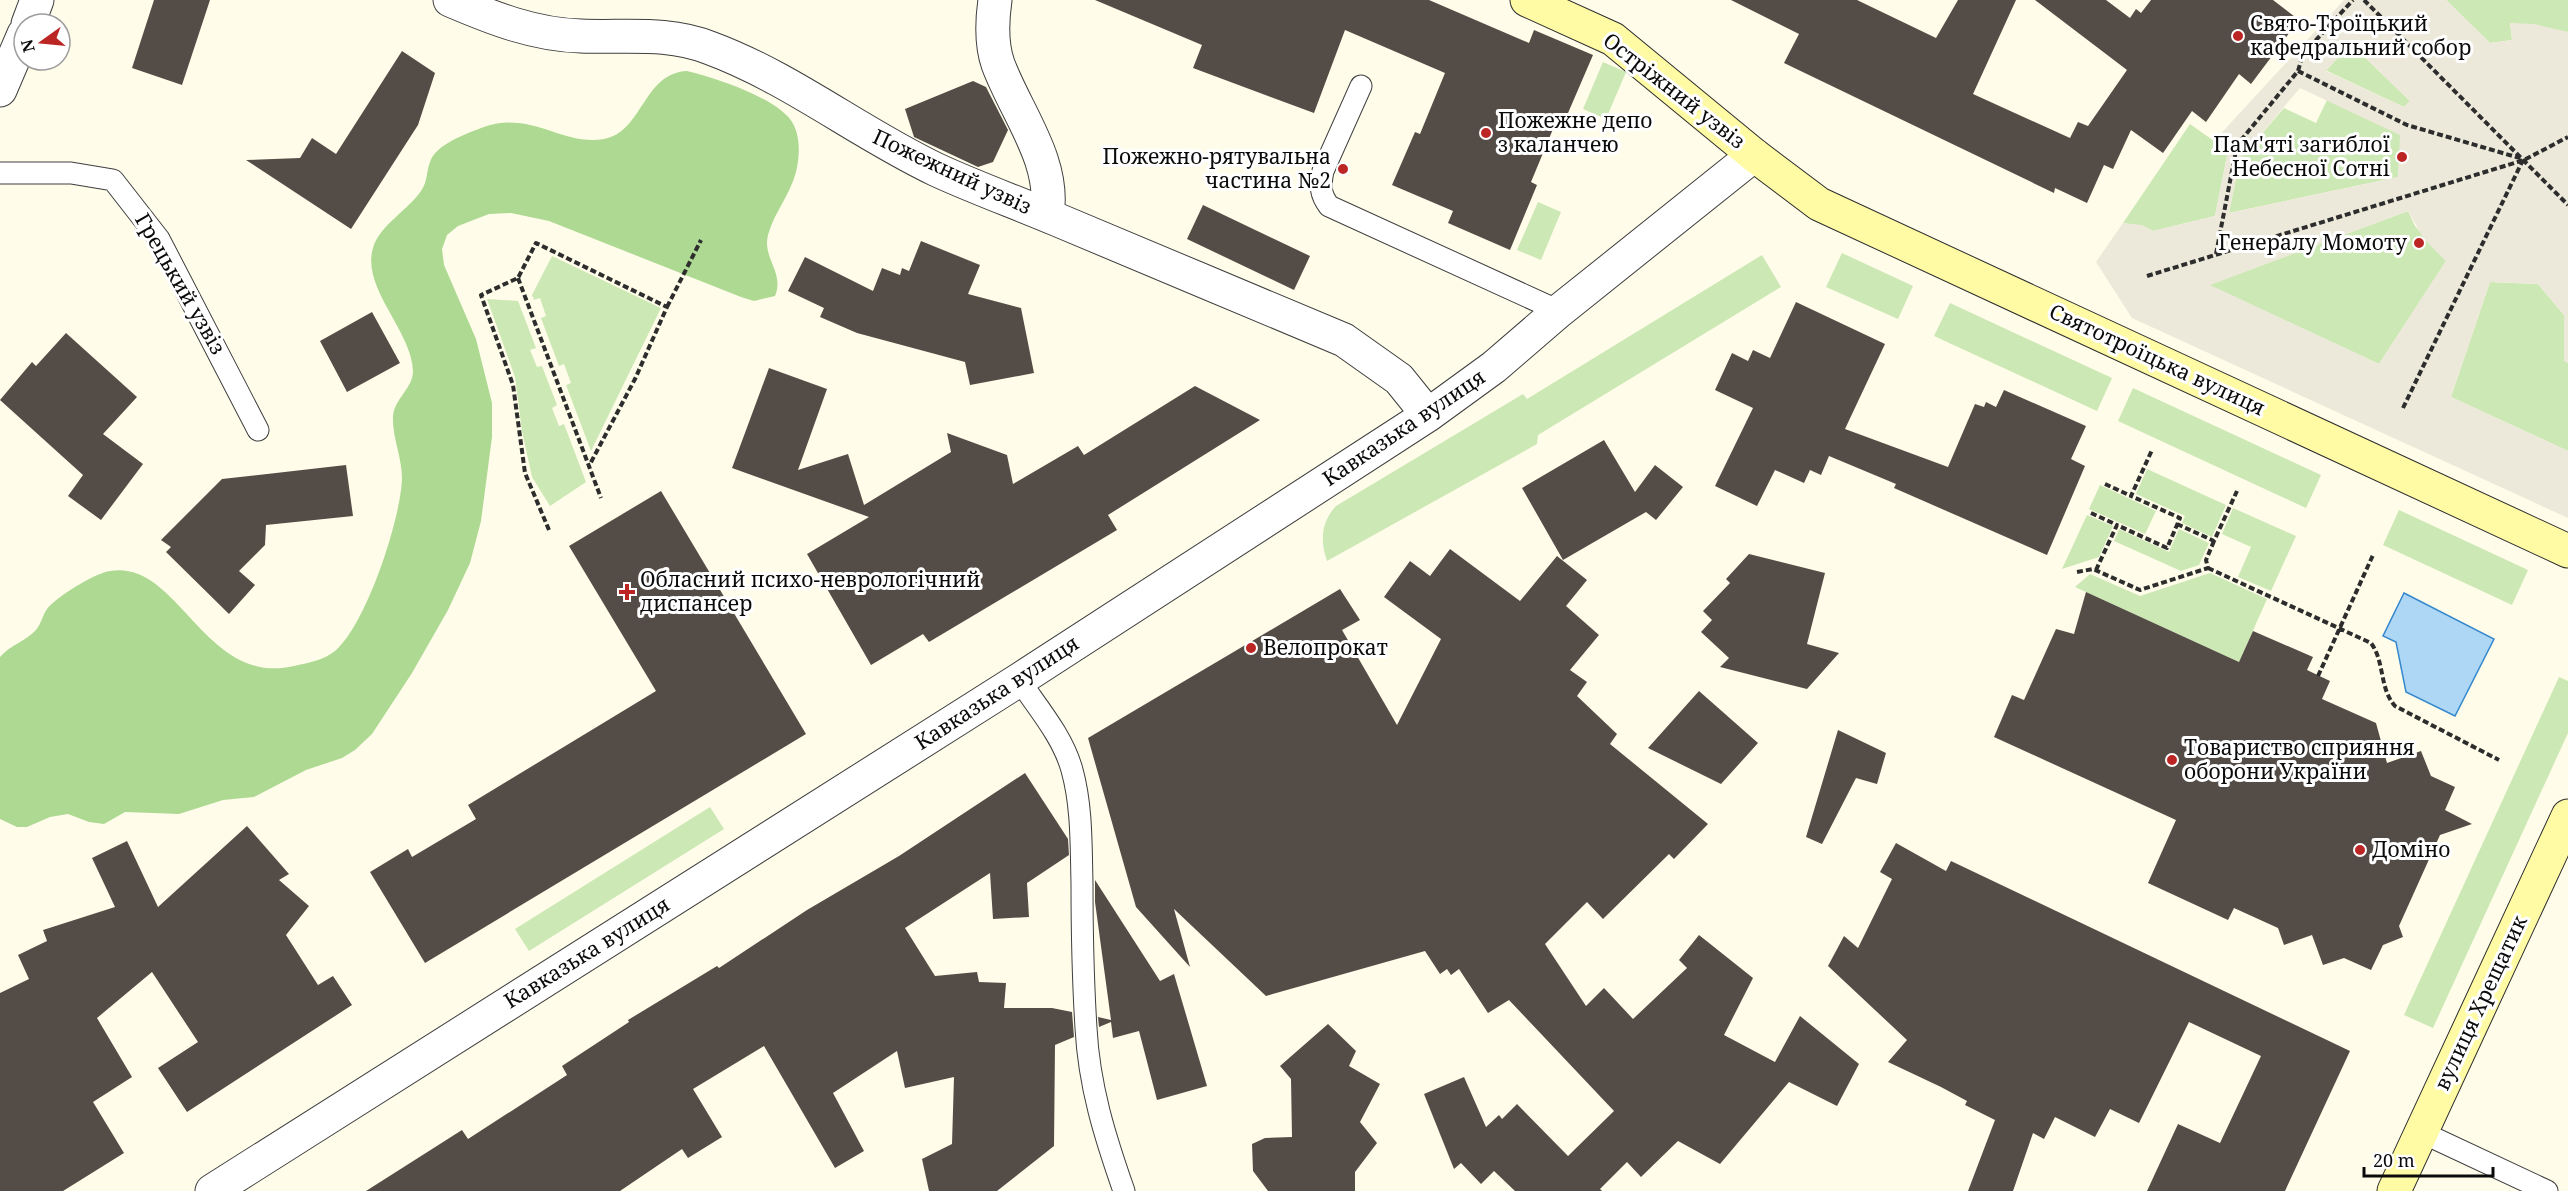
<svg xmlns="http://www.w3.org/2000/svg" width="2568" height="1191" font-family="'Noto Serif',serif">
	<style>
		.green { fill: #cce8b4 }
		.forest { fill: #aed993 }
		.plaza { fill: #ede9da; fill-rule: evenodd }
		.water { fill: #aed7f6; stroke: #3588cd; stroke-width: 1.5 }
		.building { fill: #544d47 }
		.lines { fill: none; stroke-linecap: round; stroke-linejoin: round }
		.lane-casing { stroke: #3e3e3e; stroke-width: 23 }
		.street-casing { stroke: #3e3e3e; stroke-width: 35 }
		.secondary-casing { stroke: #2d2d2d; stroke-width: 35 }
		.path { stroke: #2d2d2d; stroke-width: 4; stroke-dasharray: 6 3; stroke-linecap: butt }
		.lane { stroke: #fff; stroke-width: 21 }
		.street { stroke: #fff; stroke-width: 33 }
		.secondary { stroke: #fffaa4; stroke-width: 33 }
		.poi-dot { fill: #bb2523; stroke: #fff; stroke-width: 2 }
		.labels { text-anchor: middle; stroke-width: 6; stroke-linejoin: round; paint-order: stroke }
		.poi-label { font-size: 21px; fill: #0b0b0b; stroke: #fff; text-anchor: start }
		.street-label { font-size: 21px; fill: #0b0b0b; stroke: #fff }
	</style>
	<rect width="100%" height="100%" fill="#fffce9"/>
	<path class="green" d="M 2446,0 L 2568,0 L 2568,32 L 2510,23 L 2512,40 L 2490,43 Z
		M 2351,44 L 2410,101 L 2404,107 L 2325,70 Z
		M 1603,62 L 1626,72 L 1606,119 L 1583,109 Z
		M 2327,100 L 2401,135 L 2398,177 L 2229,213 L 2240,159 L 2284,108 L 2316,123 Z
		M 2190,124 L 2228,151 L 2215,216 L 2153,231 L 2142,226 L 2123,223 Z
		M 1538,202 L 1561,212 L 1541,260 L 1517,250 Z
		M 2408,211 L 2415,226 L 2446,261 L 2379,364 L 2209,285 Z
		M 1842,253 L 1913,286 L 1898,319 L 1826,287 Z
		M 1762,255 L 1781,287 L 1538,435 L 1537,444 L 1327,561 C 1320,541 1321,522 1336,506 L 1523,394 L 1527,399 Z
		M 552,256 L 661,308 L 591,451 L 566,385 L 571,383 L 564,364 L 559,366 L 541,318 L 546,316 L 540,298 L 534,300 L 532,295 Z
		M 2490,282 L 2538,284 L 2564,315 L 2564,360 L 2568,363 L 2568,451 L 2451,397 Z
		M 487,299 L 518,301 L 536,348 L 530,350 L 537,367 L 542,366 L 557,405 L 552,408 L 559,426 L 564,424 L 586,482 L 550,506 L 532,477 L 522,431 L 515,377 Z
		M 1950,303 L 2112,378 L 2097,411 L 1934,336 Z
		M 2133,388 L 2321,475 L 2306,508 L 2118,421 Z
		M 2147,469 L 2226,505 L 2212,537 L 2182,523 L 2185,516 L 2136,494 Z
		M 2100,485 L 2156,511 L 2145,534 L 2089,509 Z
		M 2233,508 L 2296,536 L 2271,591 L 2238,577 L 2251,547 L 2222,534 Z
		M 2399,510 L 2528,570 L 2512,605 L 2383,545 Z
		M 2087,515 L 2113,526 L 2099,557 L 2062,569 Z
		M 2119,529 L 2169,552 L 2179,529 L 2209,543 L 2199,565 L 2181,571 L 2114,541 Z
		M 2210,573 L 2267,599 L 2239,662 L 2075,587 L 2090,574 L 2140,596 Z
		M 2559,677 L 2568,681 L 2568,733 L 2433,1028 L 2404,1015 Z
		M 710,807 L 724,829 L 529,951 L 515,929 Z"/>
	<path class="forest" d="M 687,71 C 715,78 771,96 790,119 C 801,133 800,156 796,172 C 790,195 774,213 768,235 C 762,258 785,273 775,296 L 754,301 L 741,297 L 549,221 L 511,213 L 489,214 L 458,226 L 447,235 L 442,249 L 444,265 L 476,339 L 492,403 L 492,437 L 481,521 L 470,563 L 448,610 L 412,673 L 372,734 L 355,750 L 342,758 L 306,770 L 254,797 L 223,800 L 179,814 L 125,812 L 104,824 L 89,822 L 68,814 L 50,817 L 27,827 L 17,827 L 0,819 L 0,657 C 10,645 24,642 35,631 C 41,625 42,616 47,609 C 56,597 95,573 110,571 C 179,559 204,687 294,666 C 308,663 324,660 335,651 C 366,625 401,519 402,478 C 402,457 392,437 393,416 C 395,398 413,388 413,371 C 412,331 361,288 373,248 C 379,226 408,210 421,191 C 428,181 426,172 430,162 C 436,144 466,134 481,128 C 530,109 563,147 604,139 C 643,132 643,73 687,71 Z"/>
	<path class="plaza" d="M 2344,0 L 2446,0 L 2490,43 L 2512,40 L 2510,23 L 2534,24 L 2568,32 L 2568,363 L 2564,361 L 2564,315 L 2538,284 L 2490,282 L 2451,397 L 2568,451 L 2568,518 L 2132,318 L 2096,262 L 2123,223 L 2142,225 L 2153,231 L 2215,216 L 2228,151 L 2214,141 ZM 2351,44 L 2410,101 L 2404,107 L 2326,71 ZM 2300,88 L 2400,135 L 2398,177 L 2229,213 L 2240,159 ZM 2408,211 L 2424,239 L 2446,261 L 2379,364 L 2210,285 Z"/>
	<path class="water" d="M 2404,593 L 2494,639 L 2455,716 L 2406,692 L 2396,642 L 2383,636 Z"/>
	<path class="building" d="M 154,0 L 210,0 L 182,85 L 132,68 Z
		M 1095,0 L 1429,0 L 1529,43 L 1534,30 L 1593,55 L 1565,120 L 1558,117 L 1531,182 L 1537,185 L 1510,250 L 1448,223 L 1453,211 L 1392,185 L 1415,132 L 1420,134 L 1445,73 L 1345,30 L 1314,113 L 1193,68 L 1202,45 Z
		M 1731,0 L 1857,0 L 1936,38 L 1958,0 L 2016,0 L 1973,94 L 2070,138 L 2078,122 L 2088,126 L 2127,70 L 2035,0 L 2106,0 L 2130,18 L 2136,9 L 2141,13 L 2151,0 L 2273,0 L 2299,20 L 2251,84 L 2239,74 L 2206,122 L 2192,111 L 2163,153 L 2131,130 L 2113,169 L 2104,165 L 2087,203 L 2055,188 L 2054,193 L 1784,63 L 1799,34 Z
		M 402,51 L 435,73 L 418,125 L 351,229 L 246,160 L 300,158 L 312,138 L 336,154 Z
		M 973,81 L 986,87 L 1008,130 L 993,162 L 978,167 L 914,137 L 905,109 Z
		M 1203,205 L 1310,256 L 1294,290 L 1187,239 Z
		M 921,241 L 980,265 L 968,294 L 1021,308 L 1034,373 L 970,385 L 965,362 L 857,333 L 820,317 L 824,308 L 788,291 L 805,257 L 873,291 L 882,268 L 900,275 L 902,268 L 909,271 Z
		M 1796,302 L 1885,344 L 1845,429 L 1948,467 L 1975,404 L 1984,407 L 1986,402 L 1996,407 L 2004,390 L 2086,426 L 2071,459 L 2085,466 L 2047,555 L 1894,488 L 1896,484 L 1829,456 L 1821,475 L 1810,470 L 1804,483 L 1775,470 L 1757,506 L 1715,486 L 1753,408 L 1715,390 L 1732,353 L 1748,361 L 1753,350 L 1770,358 Z
		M 372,312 L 400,363 L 347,392 L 320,341 Z
		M 66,333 L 137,397 L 103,434 L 143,464 L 101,520 L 68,496 L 83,475 L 0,400 L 32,362 L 36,366 Z
		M 769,368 L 827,389 L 798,470 L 848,454 L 864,505 L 951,452 L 947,433 L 1007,455 L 1013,484 L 1078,446 L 1084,455 L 1195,386 L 1260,420 L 1108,515 L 1117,530 L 929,642 L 923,634 L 871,665 L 807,554 L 869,517 L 732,468 Z
		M 1604,440 L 1635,492 L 1655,465 L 1683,487 L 1656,520 L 1646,512 L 1563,560 L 1522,488 Z
		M 346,465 L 353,516 L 266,525 L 265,545 L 239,571 L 255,585 L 229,614 L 166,552 L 171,547 L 161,540 L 222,479 Z
		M 661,491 L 806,734 L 425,963 L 370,872 L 408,849 L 412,857 L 476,819 L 468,805 L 656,691 L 569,546 Z
		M 1450,549 L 1520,601 L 1557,556 L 1587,580 L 1566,606 L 1599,635 L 1570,670 L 1587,682 L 1577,696 L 1617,734 L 1610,744 L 1708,824 L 1674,859 L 1669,854 L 1603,919 L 1587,902 L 1545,944 L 1586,1006 L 1604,988 L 1633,1019 L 1687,968 L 1679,960 L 1699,935 L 1753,978 L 1724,1035 L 1775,1062 L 1800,1016 L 1859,1064 L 1837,1106 L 1789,1082 L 1720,1164 L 1678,1141 L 1641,1177 L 1627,1162 L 1600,1189 L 1602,1191 L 1515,1191 L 1494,1171 L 1481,1184 L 1461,1163 L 1454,1169 L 1424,1094 L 1464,1077 L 1486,1127 L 1499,1115 L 1502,1119 L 1517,1104 L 1568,1156 L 1614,1111 L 1509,1000 L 1488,1013 L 1459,969 L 1451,975 L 1447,969 L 1440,974 L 1425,951 L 1266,996 L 1174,909 L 1190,967 L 1136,907 L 1088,738 L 1340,589 L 1360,620 L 1342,630 L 1397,725 L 1441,639 L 1384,597 L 1410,561 L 1430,576 Z
		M 1749,554 L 1825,573 L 1807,644 L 1839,653 L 1807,689 L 1720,667 L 1729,658 L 1701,632 L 1712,620 L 1703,611 L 1730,583 L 1726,579 Z
		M 2086,592 L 2239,662 L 2253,631 L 2313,657 L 2307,670 L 2330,681 L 2322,699 L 2376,723 L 2387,763 L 2421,751 L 2431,776 L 2455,787 L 2445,810 L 2472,824 L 2440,835 L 2399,926 L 2403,937 L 2383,945 L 2371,970 L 2344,958 L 2323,965 L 2312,935 L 2284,945 L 2278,928 L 2234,908 L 2228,920 L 2148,883 L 2176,820 L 1994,737 L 2012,695 L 2024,700 L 2056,629 L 2074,634 Z
		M 1699,691 L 1758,743 L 1721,784 L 1648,748 Z
		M 1838,730 L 1886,753 L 1877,784 L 1856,778 L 1822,844 L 1806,837 Z
		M 1025,773 L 1068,839 L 1069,855 L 1027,883 L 1029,917 L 993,919 L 990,873 L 905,928 L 935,976 L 977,972 L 979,982 L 1006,983 L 1004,1008 L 1052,1008 L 1072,1012 L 1074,1037 L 1055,1045 L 1054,1146 L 997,1191 L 929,1191 L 922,1159 L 952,1144 L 954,1077 L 905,1088 L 897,1051 L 833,1093 L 864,1151 L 835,1168 L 764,1046 L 693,1089 L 722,1137 L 688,1158 L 682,1149 L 620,1191 L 366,1191 L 462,1130 L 468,1139 L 567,1075 L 562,1066 L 629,1022 L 628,1020 L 717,966 L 719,968 L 807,910 L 899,856 Z
		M 247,826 L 289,874 L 279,880 L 309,906 L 286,935 L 318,985 L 333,976 L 352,1005 L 187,1112 L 158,1068 L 198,1042 L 152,972 L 97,1018 L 132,1077 L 93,1102 L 124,1153 L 63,1191 L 0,1191 L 0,993 L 29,979 L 18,955 L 47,941 L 43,930 L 115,907 L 92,858 L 127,841 L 158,907 Z
		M 1896,843 L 1946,871 L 1951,861 L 2350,1051 L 2285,1191 L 2147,1191 L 2178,1124 L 2220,1143 L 2261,1056 L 2189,1022 L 2139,1123 L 2110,1109 L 2095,1137 L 2055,1117 L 2044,1139 L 2033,1133 L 2013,1191 L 1968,1191 L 1995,1120 L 1965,1105 L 1967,1101 L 1941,1087 L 1888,1062 L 1907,1040 L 1828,966 L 1844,936 L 1858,948 L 1892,879 L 1880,872 Z
		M 1095,880 L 1160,981 L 1174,974 L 1207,1086 L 1157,1100 L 1139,1031 L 1113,1038 L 1111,1022 L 1099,1027 L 1098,1017 L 1111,1020 L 1095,902 Z
		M 1328,1024 L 1356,1051 L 1349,1066 L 1380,1084 L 1360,1122 L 1377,1143 L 1355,1172 L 1355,1191 L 1268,1191 L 1253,1171 L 1252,1144 L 1265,1138 L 1292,1137 L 1291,1079 L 1280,1066 Z"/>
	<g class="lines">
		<defs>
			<path id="lane" d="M 1361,86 L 1323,171 C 1320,186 1320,194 1329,206 L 1559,311
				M 0,173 L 71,173 L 113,180 L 159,239 L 258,430
				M 1019,680 C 1038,708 1063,737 1072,770 C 1082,806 1081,845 1082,883 C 1082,931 1083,980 1086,1028 C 1089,1086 1105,1137 1124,1191
				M 2421,1132 L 2547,1191"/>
			<path id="street" d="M 450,0 C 492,18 535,35 581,36 C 625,38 667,31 710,48 C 791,78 859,133 937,170 C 976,188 1018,203 1058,220 C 1153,260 1249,300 1344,340 L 1399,379 L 1428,415
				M 995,0 C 992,21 991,44 998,64 C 1016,113 1056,161 1047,215
				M 28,24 L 37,0
				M 0,90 L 24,34
				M 212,1191 L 1019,680 L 1428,415 L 1494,367 L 1559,311 L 1754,155"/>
			<path id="secondary" d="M 1527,0 L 1613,39 L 1754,155 L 1819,204 L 2568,551
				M 2394,1191 L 2568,816"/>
		</defs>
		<use href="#lane" class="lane-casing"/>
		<use href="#street" class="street-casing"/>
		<use href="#secondary" class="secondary-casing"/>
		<path class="path" d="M 2364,0 L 2568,205
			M 2298,71 L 2407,125 L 2523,159
			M 2216,254 L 2237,145 L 2298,71 L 2303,54 L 2353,0
			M 2147,276 L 2524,160 L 2568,137
			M 518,278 L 601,498
			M 667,307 L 701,240
			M 2403,408 L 2523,160
			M 2105,484 L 2131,496
			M 2091,513 L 2117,525
			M 2177,524 L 2214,541 L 2237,491
			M 549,530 L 525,473 L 513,385 L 481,295 L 518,278 L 536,243 L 667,307 L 635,379 L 589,466
			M 2208,568 L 2371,643 C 2385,662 2379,688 2395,706 L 2499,760
			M 2096,570 L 2117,525 L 2167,548 L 2180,518 L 2131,496 L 2152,450
			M 2077,572 L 2093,569 L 2140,590 L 2208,568 L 2206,560 L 2214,541
			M 2318,676 L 2373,555"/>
		<use href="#lane" class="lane"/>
		<use href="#street" class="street"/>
		<use href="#secondary" class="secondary"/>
	</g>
	<g class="poi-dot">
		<circle cx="2238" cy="36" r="6"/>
		<circle cx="1486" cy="133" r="6"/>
		<circle cx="2402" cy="157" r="6"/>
		<circle cx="1343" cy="169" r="6"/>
		<circle cx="2419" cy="243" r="6"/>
		<path d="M624 583h6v6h6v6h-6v6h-6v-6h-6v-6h6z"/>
		<circle cx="1251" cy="648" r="6"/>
		<circle cx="2172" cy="760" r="6"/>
		<circle cx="2360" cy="850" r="6"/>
	</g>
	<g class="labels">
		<g class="poi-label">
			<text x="2250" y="31">Свято-Троїцький<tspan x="2250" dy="24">кафедральний собор</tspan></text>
			<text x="1498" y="128">Пожежне депо<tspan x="1498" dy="24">з каланчею</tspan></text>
			<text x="2390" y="152" text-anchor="end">Пам'яті загиблої<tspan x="2390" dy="24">Небесної Сотні</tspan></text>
			<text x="1331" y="164" text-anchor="end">Пожежно-рятувальна<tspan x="1331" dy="24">частина №2</tspan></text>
			<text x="2407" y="250" text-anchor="end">Генералу Момоту</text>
			<text x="640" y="587">Обласний психо-неврологічний<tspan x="640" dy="24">диспансер</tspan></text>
			<text x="1263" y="655">Велопрокат</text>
			<text x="2184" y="755">Товариство сприяння<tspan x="2184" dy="24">оборони України</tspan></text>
			<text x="2372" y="857">Доміно</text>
		</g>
		<g class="street-label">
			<text transform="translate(1674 91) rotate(38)" y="7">Остріжний узвіз</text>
			<text transform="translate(952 172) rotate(25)" y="7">Пожежний узвіз</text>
			<text transform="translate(180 284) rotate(60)" y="7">Грецький узвіз</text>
			<text transform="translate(2157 360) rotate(25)" y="7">Святотроїцька вулиця</text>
			<text transform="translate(1404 428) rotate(-34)" y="7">Кавказька вулиця</text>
			<text transform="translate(997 693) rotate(-33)" y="7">Кавказька вулиця</text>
			<text transform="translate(587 953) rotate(-32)" y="7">Кавказька вулиця</text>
			<text transform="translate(2481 1003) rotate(-65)" y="7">вулиця Хрещатик</text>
		</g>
	</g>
	<g transform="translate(42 42) rotate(255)"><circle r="28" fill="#ffffff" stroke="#9d9d9d" stroke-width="1.5"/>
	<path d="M0-4.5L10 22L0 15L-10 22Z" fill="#bb2523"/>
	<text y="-9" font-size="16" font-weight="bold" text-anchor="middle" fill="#0b0b0b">N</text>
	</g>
	<path d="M2364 1167v9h129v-9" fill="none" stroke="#0b0b0b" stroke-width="3"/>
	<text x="2373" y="1167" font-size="18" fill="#0b0b0b" stroke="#ffffff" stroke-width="4.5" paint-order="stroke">20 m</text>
</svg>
